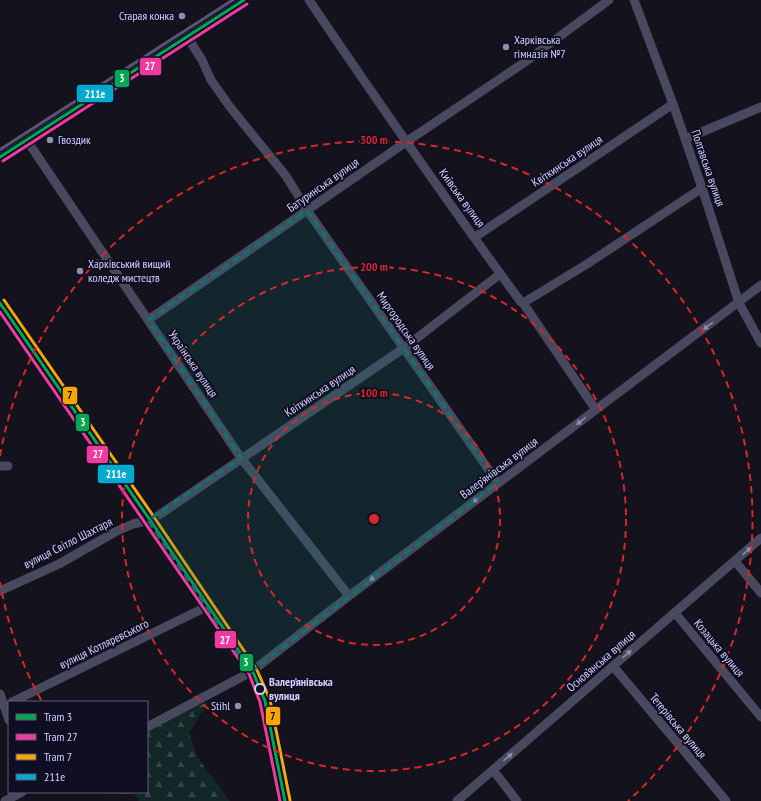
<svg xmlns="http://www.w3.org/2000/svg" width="761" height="801" font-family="'PT Sans Narrow',sans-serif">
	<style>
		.forest { fill: url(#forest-firs) }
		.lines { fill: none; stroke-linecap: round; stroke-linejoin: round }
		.minor { stroke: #48485e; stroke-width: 9 }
		.major { stroke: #5b536f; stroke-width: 12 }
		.bus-1-casing { stroke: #100e22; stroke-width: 6 }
		.bus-1 { stroke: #00a9ce; stroke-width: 3 }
		.tram-1-casing { stroke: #100e22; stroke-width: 6 }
		.tram-2-casing { stroke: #100e22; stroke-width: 6 }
		.tram-3-casing { stroke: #100e22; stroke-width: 6 }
		.tram-1 { stroke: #00a651; stroke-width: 3 }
		.tram-2 { stroke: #f13a9d; stroke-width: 3 }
		.tram-3 { stroke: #f7a600; stroke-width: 3 }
		.oneway { fill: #8e8cae }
		.marked { fill: #0f766e; fill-opacity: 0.2; stroke: #0f766e; stroke-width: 3; stroke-dasharray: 8 5; stroke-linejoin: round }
		.ring { fill: none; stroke: #d62828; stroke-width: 2; stroke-dasharray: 7 5 }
		.poi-dot { fill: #908eaf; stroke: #100e22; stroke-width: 1.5 }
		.stop-dot { fill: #100e22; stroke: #d3d1fd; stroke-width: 2 }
		.labels { text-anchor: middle; stroke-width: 4; stroke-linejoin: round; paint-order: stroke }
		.poi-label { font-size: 12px; fill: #d3d1fd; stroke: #100e22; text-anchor: start }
		.street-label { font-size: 12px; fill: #d3d1fd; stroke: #100e22 }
		.stop-label { font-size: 12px; font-weight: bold; fill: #d3d1fd; stroke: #100e22; text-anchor: start }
		.centre { fill: #d62828; stroke: #100e22; stroke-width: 2 }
		.ring-label { font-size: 12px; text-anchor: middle; font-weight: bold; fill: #d62828; stroke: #100e22; stroke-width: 4; stroke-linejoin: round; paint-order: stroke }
		.line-badge { stroke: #100e22; stroke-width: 1.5 }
		.badge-label { font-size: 11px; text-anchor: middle; font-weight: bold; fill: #fff }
		.pale-badge-label { font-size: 11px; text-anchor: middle; font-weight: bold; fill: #111 }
	</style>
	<defs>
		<pattern id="forest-firs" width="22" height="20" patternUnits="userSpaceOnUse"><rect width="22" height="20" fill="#122827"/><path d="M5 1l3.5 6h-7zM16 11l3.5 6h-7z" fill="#344647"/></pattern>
	</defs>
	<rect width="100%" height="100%" fill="#14121d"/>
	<path class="forest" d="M 208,702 L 189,733 L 198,758 L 230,801 L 139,801 L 134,794 L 108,794 L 106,792 L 147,792 L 147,727 L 170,716 Z"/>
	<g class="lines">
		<path class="minor" d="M 309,0 C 378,102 448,203 521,302 L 523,303 L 596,410
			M 634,0 L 673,104 L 702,188 L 739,303 L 761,343
			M 186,35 L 202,60 L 211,80 L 230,107 L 286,176 L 307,210 L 498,483
			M 26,139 L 241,458 L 349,596
			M 685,139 L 761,107
			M 475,237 L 673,104
			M 523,303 L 587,264 L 702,188
			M 0,306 L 148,520 L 251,672 L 263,702 L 283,801
			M 148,320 L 406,142 L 525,62 L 609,0
			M 0,466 L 8,466
			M 735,561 L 761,593
			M 0,591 L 59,564 L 115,532 L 133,524 L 146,521 L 159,515 L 404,348 L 500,274
			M 675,613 L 761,717
			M 613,666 L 726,801
			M 0,694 L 9,720
			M 12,702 L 206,607
			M 147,727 L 251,672 L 349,596 L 761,285
			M 493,770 L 517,801
			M 5,801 L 22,792
			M 457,801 L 761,538"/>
		<path class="major" d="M 0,155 L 241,0"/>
		<defs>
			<path id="bus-1" d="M 0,155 L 241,0
				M 0,306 L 148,520 L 251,672 L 263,702 L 283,801"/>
		</defs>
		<use href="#bus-1" class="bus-1-casing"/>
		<use href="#bus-1" class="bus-1"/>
		<defs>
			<path id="tram-1" d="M 0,157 L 244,0
				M 0,303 L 150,520 L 253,672 L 265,701 L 285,801"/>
			<path id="tram-2" d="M 3,161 L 247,4
				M 0,312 L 249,674 L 260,702 L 280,801"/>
			<path id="tram-3" d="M 4,300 L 154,517 L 257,670 L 270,700 L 290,800"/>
		</defs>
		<use href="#tram-1" class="tram-1-casing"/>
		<use href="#tram-2" class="tram-2-casing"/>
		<use href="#tram-3" class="tram-3-casing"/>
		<use href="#tram-1" class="tram-1"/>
		<use href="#tram-2" class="tram-2"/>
		<use href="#tram-3" class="tram-3"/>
	</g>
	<defs><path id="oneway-solid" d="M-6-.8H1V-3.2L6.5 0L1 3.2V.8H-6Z"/></defs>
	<g class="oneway">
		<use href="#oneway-solid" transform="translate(708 326) rotate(143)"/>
		<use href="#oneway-solid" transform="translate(581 421) rotate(143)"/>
		<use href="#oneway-solid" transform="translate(477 499) rotate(143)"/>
		<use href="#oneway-solid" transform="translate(747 551) rotate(-41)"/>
		<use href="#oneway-solid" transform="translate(374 577) rotate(143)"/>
		<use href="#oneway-solid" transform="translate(627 654) rotate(-41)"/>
		<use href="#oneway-solid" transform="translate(508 757) rotate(-41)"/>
	</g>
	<path class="marked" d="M 307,210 L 498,483 L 251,672 L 148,520 L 241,458 L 148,320 Z"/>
	<g class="ring">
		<circle cx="374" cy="519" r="126"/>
		<circle cx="374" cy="519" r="252"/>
		<path d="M41 700A379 379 0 0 1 0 582M0 456A379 379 0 1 1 628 801"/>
	</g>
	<g class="poi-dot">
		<circle cx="182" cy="16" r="4"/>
		<circle cx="506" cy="47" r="4"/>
		<circle cx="50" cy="140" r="4"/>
		<circle cx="80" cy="271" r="4"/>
		<circle cx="238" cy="706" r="4"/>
	</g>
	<circle class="stop-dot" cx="260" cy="689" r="5"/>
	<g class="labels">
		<g class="poi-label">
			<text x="174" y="20" text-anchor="end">Старая конка</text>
			<text x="514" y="44">Харківська<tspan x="514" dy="14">гімназія №7</tspan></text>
			<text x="58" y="144">Гвоздик</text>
			<text x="88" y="268">Харківський вищий<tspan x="88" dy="14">коледж мистецтв</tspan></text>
			<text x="230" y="710" text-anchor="end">Stihl</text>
		</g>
		<g class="street-label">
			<text transform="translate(567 161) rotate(-34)" y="4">Квіткинська вулиця</text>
			<text transform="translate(708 168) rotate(71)" y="4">Полтавська вулиця</text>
			<text transform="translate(323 185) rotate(-35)" y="4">Батуринська вулиця</text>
			<text transform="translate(462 198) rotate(54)" y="4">Київська вулиця</text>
			<text transform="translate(406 331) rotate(55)" y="4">Миргородська вулиця</text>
			<text transform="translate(193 364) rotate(56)" y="4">Українська вулиця</text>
			<text transform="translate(320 391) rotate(-34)" y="4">Квіткинська вулиця</text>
			<text transform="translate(499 468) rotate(-37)" y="4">Валер’янівська вулиця</text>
			<text transform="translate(68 543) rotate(-27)" y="4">вулиця Світло Шахтаря</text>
			<text transform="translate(104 644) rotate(-26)" y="4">вулиця Котляревського</text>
			<text transform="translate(719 648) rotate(50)" y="4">Козацька вулиця</text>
			<text transform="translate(601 661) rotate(-41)" y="4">Основ’янська вулиця</text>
			<text transform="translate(678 726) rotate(50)" y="4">Тетерівська вулиця</text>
		</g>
		<g class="stop-label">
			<text x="269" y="686">Валер’янівська<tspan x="269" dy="14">вулиця</tspan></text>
		</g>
	</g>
	<circle cx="374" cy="519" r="6" class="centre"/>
	<g class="ring-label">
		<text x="374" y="144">300 m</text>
		<text x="374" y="271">200 m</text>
		<text x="374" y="397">100 m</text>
	</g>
	<g class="line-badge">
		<rect x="139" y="57" width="23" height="19" rx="4" fill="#f13a9d"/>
		<rect x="114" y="69" width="16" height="19" rx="4" fill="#00a651"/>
		<rect x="76" y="84" width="38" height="19" rx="4" fill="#00a9ce"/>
		<rect x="62" y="386" width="16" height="19" rx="4" fill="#f7a600"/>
		<rect x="75" y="413" width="15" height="19" rx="4" fill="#00a651"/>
		<rect x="86" y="445" width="23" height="19" rx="4" fill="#f13a9d"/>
		<rect x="97" y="464" width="38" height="20" rx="4" fill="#00a9ce"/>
		<rect x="214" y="630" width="23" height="19" rx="4" fill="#f13a9d"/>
		<rect x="239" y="653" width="15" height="19" rx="4" fill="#00a651"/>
		<rect x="265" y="706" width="16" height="20" rx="4" fill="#f7a600"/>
	</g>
	<g class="badge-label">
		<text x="150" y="70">27</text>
		<text x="122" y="82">3</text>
		<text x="95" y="98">211е</text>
		<text x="83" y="426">3</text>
		<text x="98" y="458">27</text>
		<text x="116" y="478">211е</text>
		<text x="225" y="644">27</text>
		<text x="246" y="666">3</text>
	</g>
	<g class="pale-badge-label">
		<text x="70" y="399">7</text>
		<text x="273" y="720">7</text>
	</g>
	<rect x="8" y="701" width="140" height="92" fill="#100e22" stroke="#5e5c7a"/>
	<rect x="16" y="714" width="20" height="6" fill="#00a651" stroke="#5e5c7a"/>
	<text x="44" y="721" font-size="12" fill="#d3d1fd">Tram 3</text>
	<rect x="16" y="734" width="20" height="6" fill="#f13a9d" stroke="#5e5c7a"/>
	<text x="44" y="741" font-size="12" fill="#d3d1fd">Tram 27</text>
	<rect x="16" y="754" width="20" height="6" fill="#f7a600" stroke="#5e5c7a"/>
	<text x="44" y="761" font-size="12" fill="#d3d1fd">Tram 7</text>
	<rect x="16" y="774" width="20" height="6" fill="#00a9ce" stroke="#5e5c7a"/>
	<text x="44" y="781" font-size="12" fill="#d3d1fd">211е</text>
</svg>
